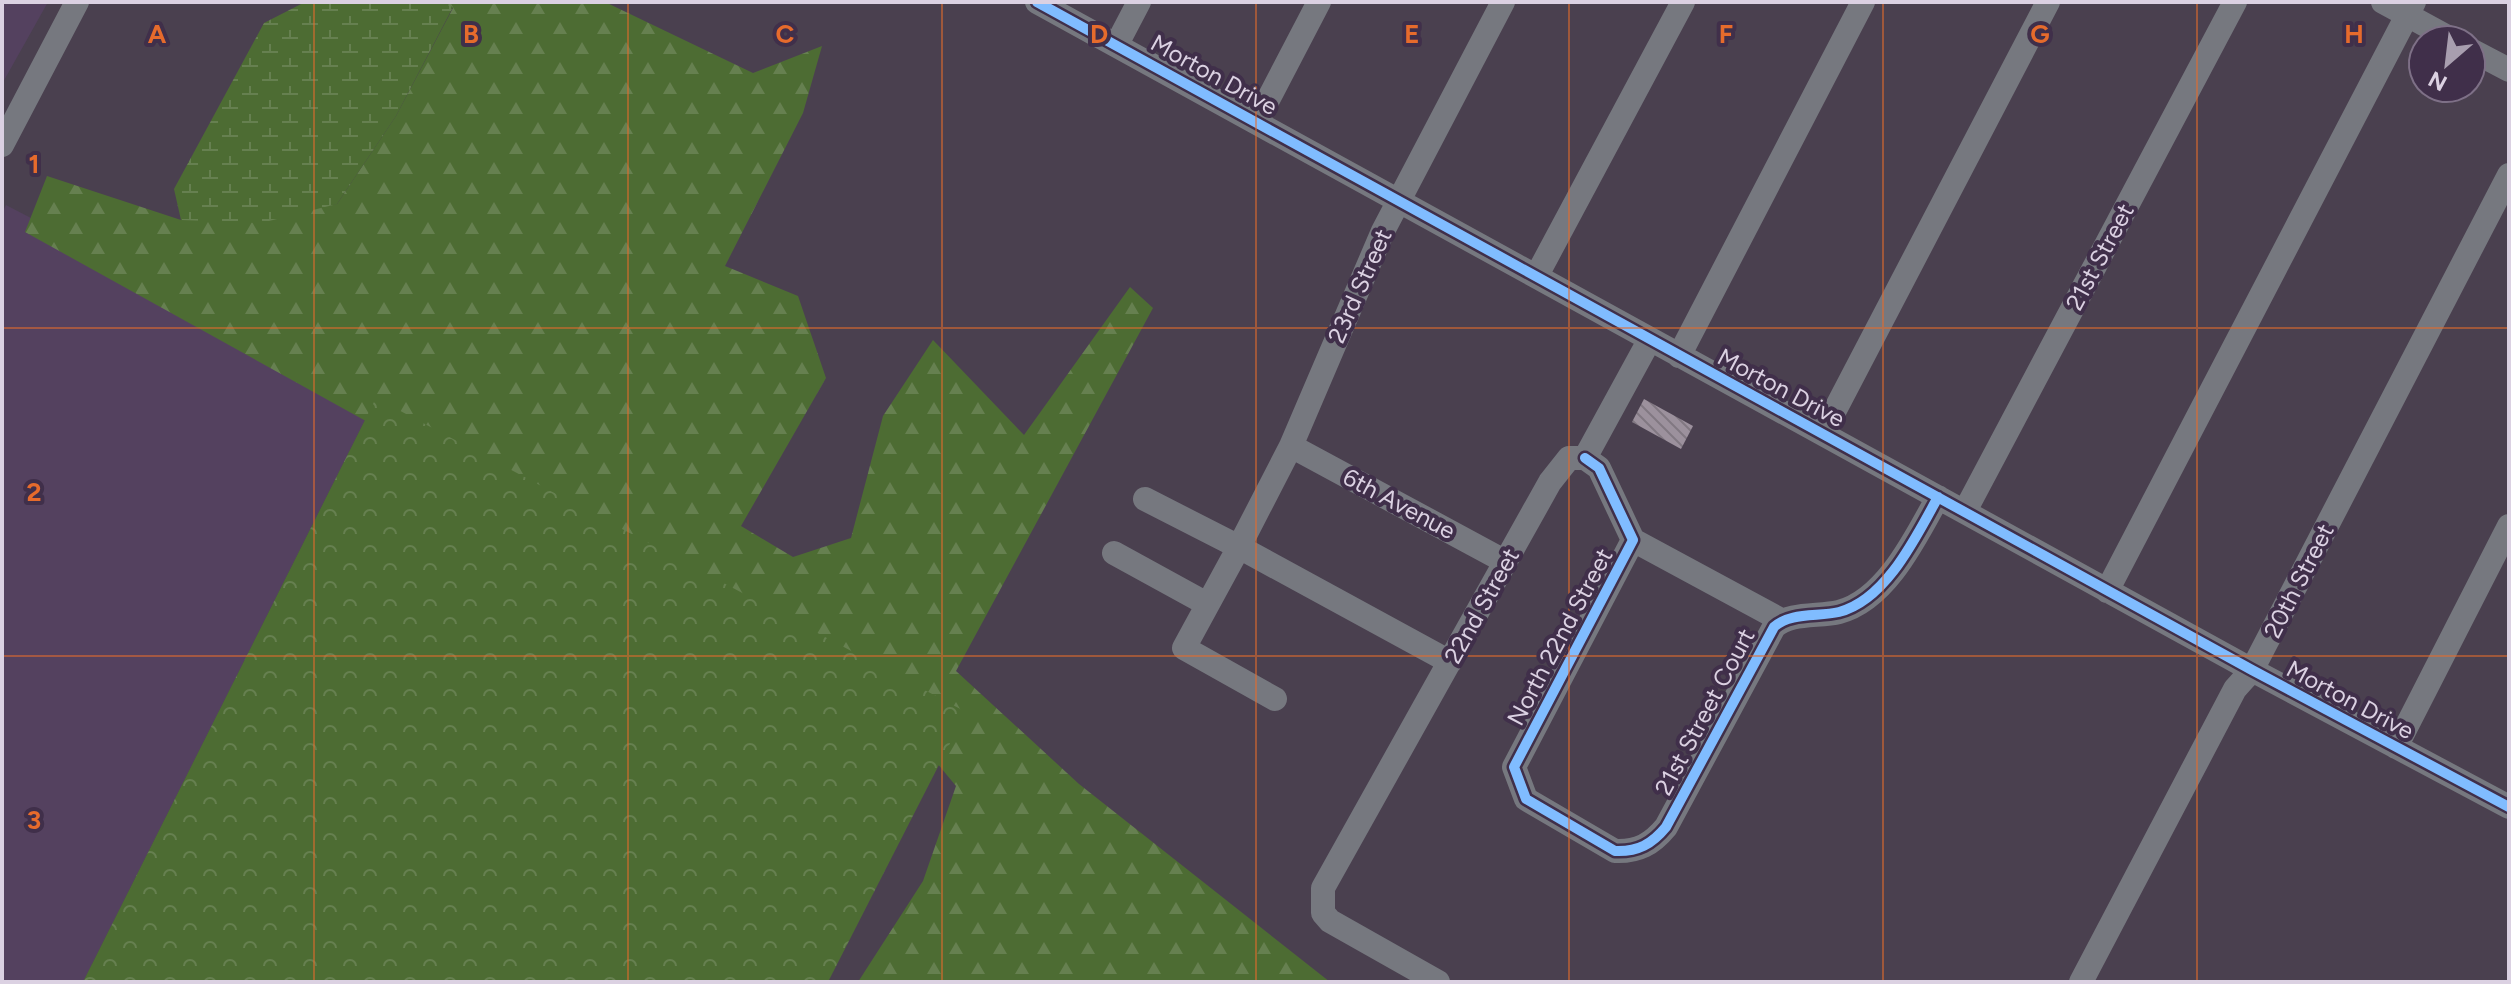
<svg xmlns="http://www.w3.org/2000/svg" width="2511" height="984" font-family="Figtree,sans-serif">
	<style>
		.built { fill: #54415f }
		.forest { fill: url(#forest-firs) }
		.wetland { fill: url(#wetland-marsh) }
		.park { fill: url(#park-crowns) }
		.building { fill: url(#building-back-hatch) }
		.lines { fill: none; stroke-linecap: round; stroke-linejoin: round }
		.minor { stroke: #76787f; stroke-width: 24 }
		.cycleway-casing { stroke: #402f4a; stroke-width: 15 }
		.cycleway { stroke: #80bcff; stroke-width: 10 }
		.grid { fill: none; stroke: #e66b2c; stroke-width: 2; stroke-opacity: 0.55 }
		.labels { text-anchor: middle; stroke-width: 8; stroke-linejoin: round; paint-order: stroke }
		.street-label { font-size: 24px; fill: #dbd1e2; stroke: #402f4a }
		.grid-label { font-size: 26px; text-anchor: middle; font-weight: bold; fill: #e66b2c; stroke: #402f4a; stroke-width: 8; stroke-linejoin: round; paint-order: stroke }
	</style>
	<defs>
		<pattern id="forest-firs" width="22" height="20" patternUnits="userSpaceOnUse" patternTransform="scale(2)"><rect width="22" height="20" fill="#4d6c33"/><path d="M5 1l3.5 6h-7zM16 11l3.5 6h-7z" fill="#668050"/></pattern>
		<pattern id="wetland-marsh" width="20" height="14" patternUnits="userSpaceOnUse" patternTransform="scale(2)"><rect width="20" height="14" fill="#4d6c33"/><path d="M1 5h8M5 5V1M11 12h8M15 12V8" fill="none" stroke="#668050"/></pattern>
		<pattern id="park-crowns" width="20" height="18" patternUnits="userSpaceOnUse" patternTransform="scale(2)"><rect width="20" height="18" fill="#4d6c33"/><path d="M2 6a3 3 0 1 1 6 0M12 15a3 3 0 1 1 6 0" fill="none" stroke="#668050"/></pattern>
		<pattern id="building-back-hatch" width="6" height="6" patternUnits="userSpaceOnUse" patternTransform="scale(2)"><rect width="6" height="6" fill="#9c919d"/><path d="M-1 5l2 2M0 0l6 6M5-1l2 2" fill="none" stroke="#817882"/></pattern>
	</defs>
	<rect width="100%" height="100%" fill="#4a404f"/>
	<path class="built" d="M 2,2 L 48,2 L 2,84 Z
		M 6,205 L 376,398 L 83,982 L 2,982 L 2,213 Z"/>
	<path class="forest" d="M 438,2 L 605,2 L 753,73 L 822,46 L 803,113 L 725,266 L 798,296 L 826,378 L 741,526 L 793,557 L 851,538 L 883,416 L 933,340 L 1024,435 L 1130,287 L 1153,308 L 956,671 L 1079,784 L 1330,982 L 858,982 L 923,881 L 956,786 L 898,716 L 25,232 L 47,176 L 181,220 L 337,204 L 396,116 L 453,8 Z"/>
	<path class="wetland" d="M 305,2 L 438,2 L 453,7 L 396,116 L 337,204 L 261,223 L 181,220 L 174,189 L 264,23 Z"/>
	<path class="park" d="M 376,398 L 966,712 L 828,982 L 83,982 Z"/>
	<path class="building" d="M 1644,399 L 1693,426 L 1681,449 L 1632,422 Z"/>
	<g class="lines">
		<path class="minor" d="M 1037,2 L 2252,670 L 2509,807
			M 2383,2 L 2453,40
			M 1117,44 L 1139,2
			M 2471,50 L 2509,70
			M 1257,121 L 1319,2
			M 2,145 L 77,2
			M 1537,275 L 1683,2
			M 1679,356 L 1863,2
			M 1823,433 L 2048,2
			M 1291,446 L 1506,562
			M 1585,458 L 1599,468 L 1633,540 L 1514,767 L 1526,799 L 1615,851 C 1638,852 1652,844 1666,827 L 1774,627 C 1790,612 1818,617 1839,612 C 1886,600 1916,537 1938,497
			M 1145,499 L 1239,547 L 1184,648 L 1275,699
			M 1965,511 L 2235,2
			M 1633,540 L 1781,620
			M 1114,553 L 1207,604
			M 2107,591 L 2414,2
			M 1450,662 L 1239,547 L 1291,446 L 1383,231 L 1503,2
			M 2396,747 L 2509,526
			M 1438,982 L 1330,921 L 1323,913 L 1323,888 L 1550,482 L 1569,458 L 1585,458 L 1650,339
			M 2081,982 L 2235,689 L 2252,670 L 2509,175"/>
		<defs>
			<path id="cycleway" d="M 1037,2 L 2252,670 L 2509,807
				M 1585,458 L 1599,468 L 1633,540 L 1514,767 L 1526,799 L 1615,851 C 1638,852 1652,844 1666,827 L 1774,627 C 1790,612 1818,617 1839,612 C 1886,600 1916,537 1938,497"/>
		</defs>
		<use href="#cycleway" class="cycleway-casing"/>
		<use href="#cycleway" class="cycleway"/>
	</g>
	<path class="grid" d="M 314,2 L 314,982M 628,2 L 628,982M 942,2 L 942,982M 1256,2 L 1256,982M 1569,2 L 1569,982M 1883,2 L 1883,982M 2197,2 L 2197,982M 2,328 L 2509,328M 2,656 L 2509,656"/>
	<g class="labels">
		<g class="street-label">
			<text transform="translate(1214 75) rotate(29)" y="8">Morton Drive</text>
			<text transform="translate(2100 257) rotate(-62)" y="8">21st Street</text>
			<text transform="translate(1360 286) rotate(-66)" y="8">23rd Street</text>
			<text transform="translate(1781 388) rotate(28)" y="8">Morton Drive</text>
			<text transform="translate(1399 504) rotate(28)" y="8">6th Avenue</text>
			<text transform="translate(2299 581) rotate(-63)" y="8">20th Street</text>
			<text transform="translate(1482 606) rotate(-61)" y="8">22nd Street</text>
			<text transform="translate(1560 637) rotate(-62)" y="8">North 22nd Street</text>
			<text transform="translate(2350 700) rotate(28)" y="8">Morton Drive</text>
			<text transform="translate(1705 712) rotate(-62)" y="8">21st Street Court</text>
		</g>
	</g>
	<g class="grid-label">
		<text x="157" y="43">A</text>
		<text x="471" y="43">B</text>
		<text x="785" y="43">C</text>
		<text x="1099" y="43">D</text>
		<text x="1412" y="43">E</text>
		<text x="1726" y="43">F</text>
		<text x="2040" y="43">G</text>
		<text x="2354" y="43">H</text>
		<text x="34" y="173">1</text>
		<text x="34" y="501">2</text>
		<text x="34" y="829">3</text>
	</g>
	<rect width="2511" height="984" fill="none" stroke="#dbd1e2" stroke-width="8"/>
	<g transform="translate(2447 64) rotate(208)"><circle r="38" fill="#402f4a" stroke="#7e7087" stroke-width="2"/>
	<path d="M0-6L14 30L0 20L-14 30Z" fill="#a89eaf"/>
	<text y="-12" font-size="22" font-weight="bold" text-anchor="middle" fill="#dbd1e2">N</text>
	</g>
</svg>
